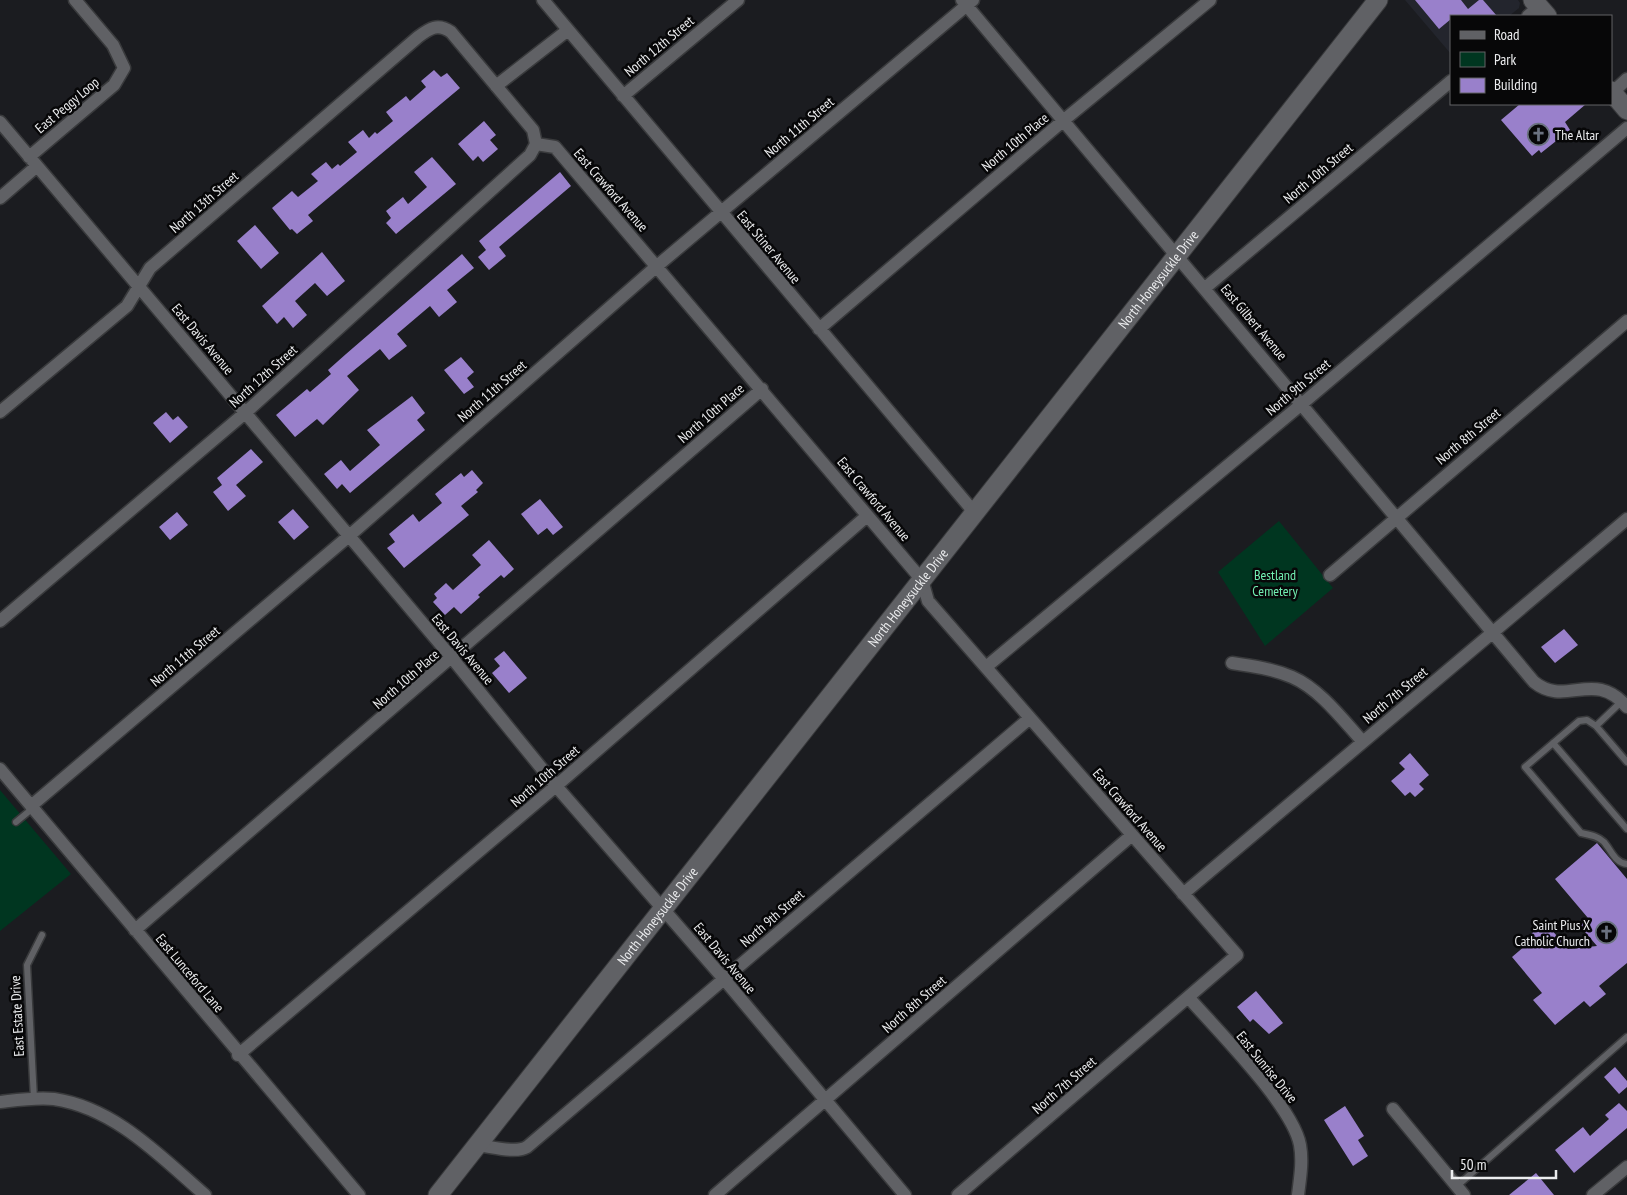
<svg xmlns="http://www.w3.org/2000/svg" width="1627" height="1195" font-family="'PT Sans Narrow',sans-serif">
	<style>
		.built { fill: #23252d }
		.green { fill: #003620 }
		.building { fill: #9980cb }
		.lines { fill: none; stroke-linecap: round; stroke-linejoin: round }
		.lane-casing { stroke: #393a3c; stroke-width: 9 }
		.street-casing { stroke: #393a3c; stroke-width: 15 }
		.secondary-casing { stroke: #393a3c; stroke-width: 21 }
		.lane { stroke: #606165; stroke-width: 6 }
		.street { stroke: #606165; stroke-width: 12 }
		.secondary { stroke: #606165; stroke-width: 19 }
		.labels { text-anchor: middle; stroke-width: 5; stroke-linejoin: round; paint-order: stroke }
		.street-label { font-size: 14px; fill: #ecedef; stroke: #070708 }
		.poi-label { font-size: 14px; fill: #ecedef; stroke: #070708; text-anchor: start }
		.park-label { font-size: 14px; fill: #72efb2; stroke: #070708 }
	</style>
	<rect width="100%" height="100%" fill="#1b1c20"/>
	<path class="built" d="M 1405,0 L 1518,0 L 1520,3 L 1519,8 L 1509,16 L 1451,16 L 1451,54 Z"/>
	<path class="green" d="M 1279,521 L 1333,588 L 1265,646 L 1218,572 Z
		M 0,790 L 71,874 L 0,931 Z"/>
	<path class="building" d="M 1415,0 L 1461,0 L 1468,9 L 1479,0 L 1483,0 L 1497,16 L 1451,16 L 1451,19 L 1439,29 Z
		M 434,70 L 441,77 L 447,73 L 460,88 L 308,215 L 313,221 L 297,234 L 292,229 L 290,230 L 272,208 L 292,191 L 298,197 L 318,181 L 311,174 L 326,162 L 332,169 L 338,164 L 340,166 L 357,152 L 348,142 L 363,130 L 369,138 L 375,132 L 377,134 L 393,121 L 386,112 L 406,96 L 410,101 L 426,87 L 421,81 Z
		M 1520,104 L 1586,104 L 1565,122 L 1570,130 L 1541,153 L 1539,150 L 1532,156 L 1501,120 Z
		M 484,121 L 496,135 L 490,140 L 498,149 L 483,162 L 478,156 L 473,161 L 458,144 Z
		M 432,157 L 456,184 L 396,234 L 386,223 L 391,218 L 386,211 L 403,197 L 408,204 L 427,187 L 414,172 Z
		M 560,172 L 571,186 L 499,247 L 506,256 L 489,270 L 478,257 L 486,250 L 479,241 Z
		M 255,225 L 279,253 L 261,269 L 237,241 Z
		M 322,252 L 345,281 L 327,296 L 315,283 L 295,301 L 307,315 L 293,328 L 284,317 L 277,324 L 262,306 Z
		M 462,254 L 474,268 L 447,290 L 457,302 L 439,317 L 430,306 L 397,334 L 407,346 L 389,360 L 380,349 L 347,376 L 359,390 L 323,425 L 317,419 L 295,437 L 276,415 L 307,389 L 310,392 L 331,374 L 328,370 L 346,354 Z
		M 461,357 L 474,372 L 467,378 L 474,387 L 464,394 L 444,370 Z
		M 412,396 L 425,413 L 417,420 L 425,430 L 350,493 L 342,484 L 337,489 L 324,474 L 341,460 L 350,471 L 380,445 L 367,430 Z
		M 166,412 L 173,420 L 178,416 L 188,427 L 170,443 L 153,423 Z
		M 251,449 L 263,462 L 236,485 L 246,496 L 228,511 L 213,492 L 222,485 L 217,478 Z
		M 472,470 L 483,483 L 476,490 L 478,492 L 461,506 L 469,515 L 404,568 L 387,548 L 395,542 L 389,534 L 413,514 L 419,522 L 442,503 L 435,494 L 461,473 L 464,477 Z
		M 540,499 L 563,527 L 553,535 L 547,528 L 538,535 L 521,514 Z
		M 293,509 L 309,527 L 294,540 L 278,522 Z
		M 177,512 L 188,525 L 170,540 L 159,527 Z
		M 489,540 L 514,569 L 504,578 L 501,575 L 478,595 L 480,597 L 461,614 L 454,607 L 445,615 L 433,602 L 437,598 L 434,594 L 446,583 L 453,590 L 481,565 L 472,555 Z
		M 1564,629 L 1578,645 L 1555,663 L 1541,647 Z
		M 504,651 L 527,678 L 509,693 L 492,673 L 500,666 L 494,659 Z
		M 1410,753 L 1429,775 L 1419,784 L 1424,789 L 1415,797 L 1410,792 L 1405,796 L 1391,781 L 1405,769 L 1399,763 Z
		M 1597,843 L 1627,879 L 1627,963 L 1599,986 L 1606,994 L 1590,1007 L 1584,1001 L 1555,1025 L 1533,1000 L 1542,993 L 1512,957 L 1526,945 L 1523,941 L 1545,922 L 1568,949 L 1597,946 L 1579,925 L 1588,918 L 1555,879 Z
		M 1256,991 L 1283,1023 L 1269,1034 L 1253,1019 L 1250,1022 L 1237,1007 Z
		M 1615,1067 L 1627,1081 L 1627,1087 L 1619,1094 L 1604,1077 Z
		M 1619,1103 L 1627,1111 L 1627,1128 L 1574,1173 L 1555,1150 L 1583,1127 L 1590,1136 L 1609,1119 L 1605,1115 Z
		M 1345,1106 L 1364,1136 L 1358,1140 L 1368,1156 L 1353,1166 L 1324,1120 Z
		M 1536,1173 L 1554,1195 L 1509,1195 Z"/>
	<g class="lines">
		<defs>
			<path id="lane" d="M 1622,701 L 1596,726 L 1587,720 L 1579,721 L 1525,767 L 1581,833 C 1590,835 1598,836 1604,842 C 1611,850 1615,863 1627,864
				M 1596,726 L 1627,762
				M 1553,743 L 1627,829
				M 16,822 L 33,808
				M 34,1099 L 27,965 L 42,935
				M 1457,1186 L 1627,1037"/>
			<path id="street" d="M 543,0 L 974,512
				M 962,0 L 1534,682 C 1566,708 1594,668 1627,707
				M 1528,16 L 1539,7
				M 496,86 L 568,30
				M 1612,93 L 1627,79
				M 623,96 L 738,0
				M 0,122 L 452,658 L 556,786 L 724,979 L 905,1195
				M 29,157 L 114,85 L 124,68 L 113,45 L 75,0
				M 0,198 L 37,166
				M 1205,288 L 1451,81
				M 819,329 L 1064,120 L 1210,0
				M 0,412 L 127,306 L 150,268 L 418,37 C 430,28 438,23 451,32 L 533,130 L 536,144 L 555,147 L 922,580 L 928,601 L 1237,955 L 958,1195
				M 1330,575 L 1627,321
				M 0,621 L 245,413 L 530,155 L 536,144
				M 1232,663 C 1253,666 1273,669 1292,677 C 1320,689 1343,720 1363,742
				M 986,667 L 1303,403 L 1627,128
				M 0,769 L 359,1195
				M 31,806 L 349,536 L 657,266 L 973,0
				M 1183,894 L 1627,519
				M 135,930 L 762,389
				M 1189,998 C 1217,1030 1293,1106 1300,1145 C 1303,1162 1300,1178 1298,1195
				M 238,1055 L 556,786 L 867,516
				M 0,1102 C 17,1100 37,1097 54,1099 C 115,1108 160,1156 205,1195
				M 1393,1109 L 1464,1195
				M 476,1145 C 490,1146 515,1154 527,1147 L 1030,718
				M 715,1195 L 1132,835
				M 1593,1195 L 1627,1167"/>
			<g id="secondary">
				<path d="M 1533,0 L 1547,16"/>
				<path d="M 1611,91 L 1627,110"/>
				<path id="s1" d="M 438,1195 L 1378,0"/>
			</g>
		</defs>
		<use href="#lane" class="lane-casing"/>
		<use href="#street" class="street-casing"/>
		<use href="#secondary" class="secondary-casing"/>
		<use href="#lane" class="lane"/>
		<use href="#street" class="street"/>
		<use href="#secondary" class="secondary"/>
	</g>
	<defs>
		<symbol id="church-ring" viewBox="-11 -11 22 22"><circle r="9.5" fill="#070708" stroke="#6b7280" stroke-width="1.5"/><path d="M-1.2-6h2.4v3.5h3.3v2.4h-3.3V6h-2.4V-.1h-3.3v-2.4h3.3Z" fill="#6b7280"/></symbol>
	</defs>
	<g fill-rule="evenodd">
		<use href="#church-ring" x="1526" y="122" width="25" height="25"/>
		<use href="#church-ring" x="1594" y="920" width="25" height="25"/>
	</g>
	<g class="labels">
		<g class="street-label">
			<text transform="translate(659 46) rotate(-40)" y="5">North 12th Street</text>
			<text transform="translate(67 105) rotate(-40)" y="5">East Peggy Loop</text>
			<text transform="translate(799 127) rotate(-40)" y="5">North 11th Street</text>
			<text transform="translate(1015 142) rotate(-40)" y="5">North 10th Place</text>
			<text transform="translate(1318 173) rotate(-40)" y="5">North 10th Street</text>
			<text transform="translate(611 190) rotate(49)" y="5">East Crawford Avenue</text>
			<text transform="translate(204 202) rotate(-41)" y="5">North 13th Street</text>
			<text transform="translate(769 247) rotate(50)" y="5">East Stiner Avenue</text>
			<text dy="5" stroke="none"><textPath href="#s1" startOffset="1165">North Honeysuckle Drive</textPath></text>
			<text transform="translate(1254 322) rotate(50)" y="5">East Gilbert Avenue</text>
			<text transform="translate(203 339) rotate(50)" y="5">East Davis Avenue</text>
			<text transform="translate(263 376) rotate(-42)" y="5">North 12th Street</text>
			<text transform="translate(1298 387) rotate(-40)" y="5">North 9th Street</text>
			<text transform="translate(492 391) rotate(-41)" y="5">North 11th Street</text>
			<text transform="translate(711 413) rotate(-41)" y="5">North 10th Place</text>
			<text transform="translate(1468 436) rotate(-40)" y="5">North 8th Street</text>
			<text transform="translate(874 499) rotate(50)" y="5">East Crawford Avenue</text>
			<text dy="5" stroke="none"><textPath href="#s1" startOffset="760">North Honeysuckle Drive</textPath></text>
			<text transform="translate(463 649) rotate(50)" y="5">East Davis Avenue</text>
			<text transform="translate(185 656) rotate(-40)" y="5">North 11th Street</text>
			<text transform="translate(406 679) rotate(-41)" y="5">North 10th Place</text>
			<text transform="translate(1395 695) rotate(-40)" y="5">North 7th Street</text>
			<text transform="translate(545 776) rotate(-41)" y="5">North 10th Street</text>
			<text transform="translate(1130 810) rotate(49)" y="5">East Crawford Avenue</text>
			<text dy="5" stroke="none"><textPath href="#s1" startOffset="355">North Honeysuckle Drive</textPath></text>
			<text transform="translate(772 918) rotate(-41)" y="5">North 9th Street</text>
			<text transform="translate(725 958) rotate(50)" y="5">East Davis Avenue</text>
			<text transform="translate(190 973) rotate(50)" y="5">East Lunceford Lane</text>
			<text transform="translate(914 1004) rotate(-41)" y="5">North 8th Street</text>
			<text transform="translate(17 1016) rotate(-93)" y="5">East Estate Drive</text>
			<text transform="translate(1267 1067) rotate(51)" y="5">East Sunrise Drive</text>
			<text transform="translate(1064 1085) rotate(-41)" y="5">North 7th Street</text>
		</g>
		<g class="poi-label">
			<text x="1555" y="140">The Altar</text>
			<text x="1590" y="930" text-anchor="end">Saint Pius X<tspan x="1590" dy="16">Catholic Church</tspan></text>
		</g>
		<g class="park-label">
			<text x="1275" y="580">Bestland<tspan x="1275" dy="16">Cemetery</tspan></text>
		</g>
	</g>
	<rect x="1450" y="15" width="162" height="90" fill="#070708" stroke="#636364"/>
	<rect x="1460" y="31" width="25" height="8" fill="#606165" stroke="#636364"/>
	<text x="1494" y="40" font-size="15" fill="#ecedef">Road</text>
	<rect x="1460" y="52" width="25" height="15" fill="#003620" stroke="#636364"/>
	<text x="1494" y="65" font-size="15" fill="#ecedef">Park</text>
	<rect x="1460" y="78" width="25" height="15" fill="#9980cb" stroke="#636364"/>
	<text x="1494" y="90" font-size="15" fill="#ecedef">Building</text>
	<path d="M1452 1170v8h104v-8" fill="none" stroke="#ecedef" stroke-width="2.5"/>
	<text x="1460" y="1170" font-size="15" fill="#ecedef" stroke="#070708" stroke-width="4" paint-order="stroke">50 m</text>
</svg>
